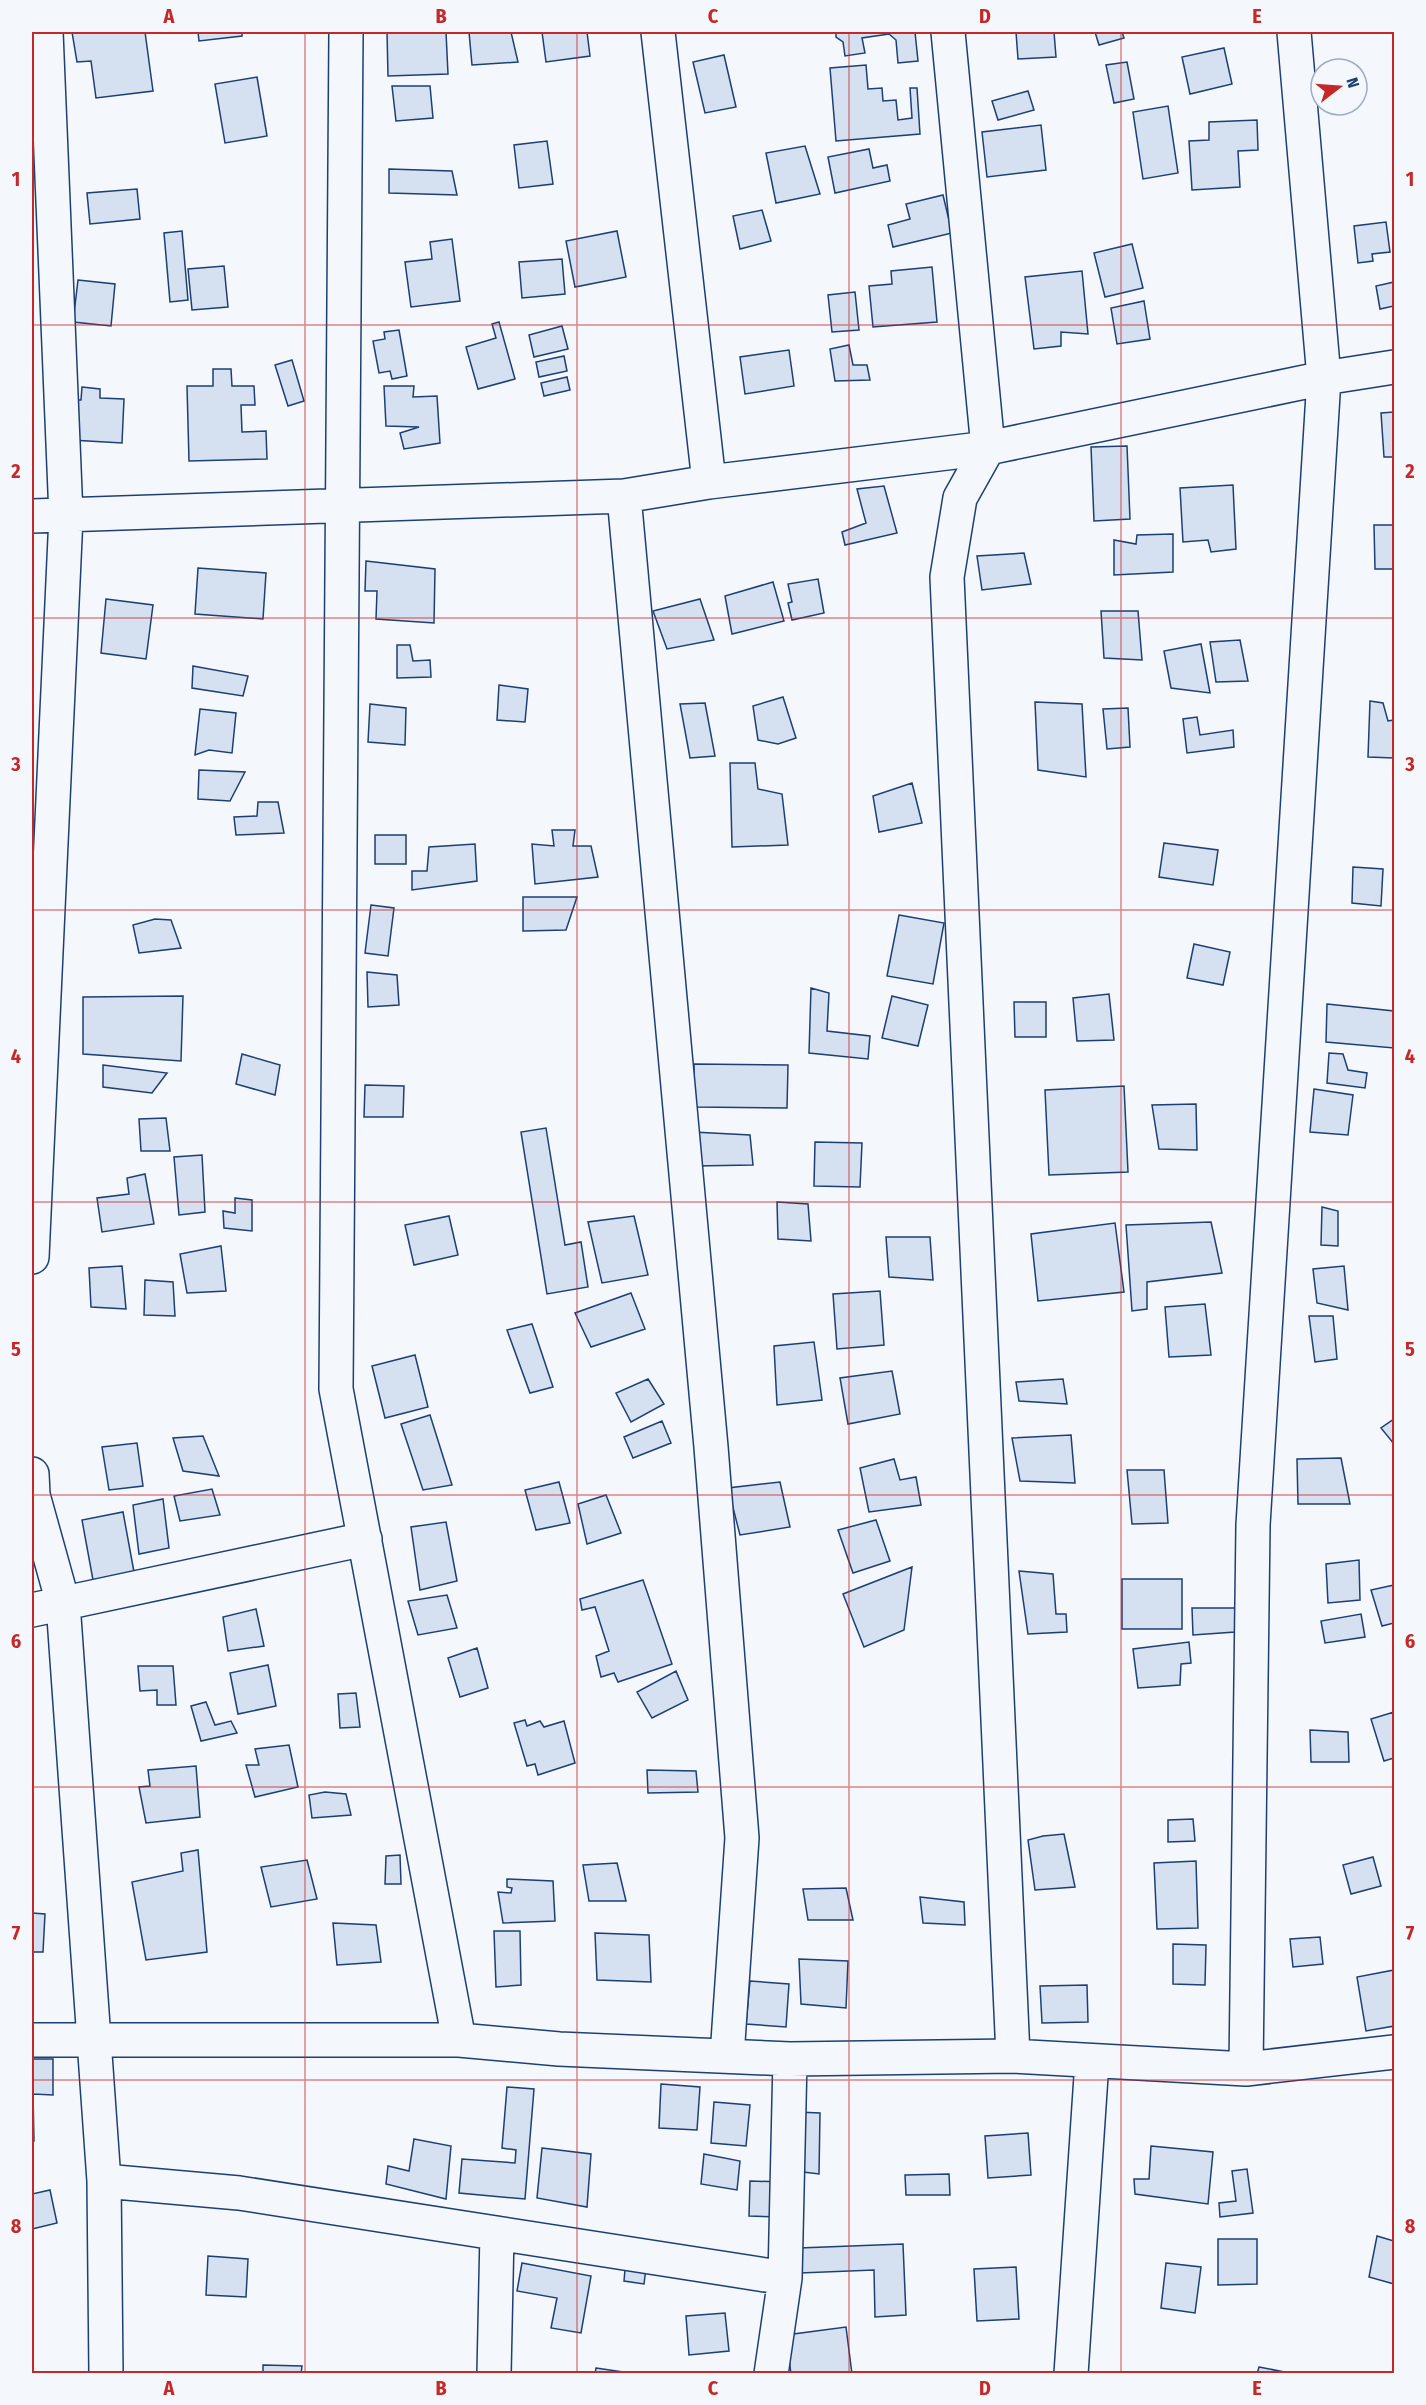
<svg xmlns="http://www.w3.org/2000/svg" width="1426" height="2405" font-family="'Fira Sans Condensed',sans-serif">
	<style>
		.building { fill: #d5e0f0; stroke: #1d3f73; stroke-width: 1.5 }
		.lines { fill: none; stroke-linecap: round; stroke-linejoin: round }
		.street-casing { stroke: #1d3f73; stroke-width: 36 }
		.street { stroke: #f4f7fb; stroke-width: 33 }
		.grid { fill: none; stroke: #c62828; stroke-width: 1.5; stroke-opacity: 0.55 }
		.neatline { fill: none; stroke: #c62828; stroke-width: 2 }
		.grid-label { font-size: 20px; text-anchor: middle; font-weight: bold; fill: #c62828 }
	</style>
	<rect width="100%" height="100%" fill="#f4f7fb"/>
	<path class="building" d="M 72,32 L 145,32 L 153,91 L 96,98 L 91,61 L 77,62 Z
		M 198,32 L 242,32 L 242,36 L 199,41 Z
		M 387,32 L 446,32 L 448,74 L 388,76 Z
		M 469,32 L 511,32 L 518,62 L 472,65 Z
		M 542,32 L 587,32 L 590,56 L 546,62 Z
		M 836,32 L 915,32 L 918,61 L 898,63 L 896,40 L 889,34 L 862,38 L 865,53 L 845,56 L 843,42 L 836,37 Z
		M 1016,32 L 1054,32 L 1056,57 L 1018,59 Z
		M 1095,32 L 1122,32 L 1124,38 L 1099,45 Z
		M 1224,48 L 1232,84 L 1190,94 L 1182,57 Z
		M 724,55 L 736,107 L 705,113 L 693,62 Z
		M 1127,62 L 1134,99 L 1114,103 L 1106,65 Z
		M 866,65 L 868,89 L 882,88 L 883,101 L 896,100 L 898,120 L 912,118 L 910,88 L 917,88 L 920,134 L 836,141 L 830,68 Z
		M 257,77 L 267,136 L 225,143 L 215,84 Z
		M 392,86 L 430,86 L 433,118 L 396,121 Z
		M 1028,91 L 1034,110 L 998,120 L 992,101 Z
		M 1168,106 L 1178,173 L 1143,179 L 1133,112 Z
		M 1257,120 L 1258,150 L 1238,151 L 1240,187 L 1192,190 L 1189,141 L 1209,140 L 1209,122 Z
		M 1041,125 L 1046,170 L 987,177 L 982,132 Z
		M 547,141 L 553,184 L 519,188 L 514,145 Z
		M 805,146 L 820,194 L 776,203 L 766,153 Z
		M 869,149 L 873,168 L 887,165 L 890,181 L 835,193 L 828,157 Z
		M 389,169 L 452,171 L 457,195 L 389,193 Z
		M 137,189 L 140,219 L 90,224 L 87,193 Z
		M 943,195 L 952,233 L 893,247 L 888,225 L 910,219 L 906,204 Z
		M 762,210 L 771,241 L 740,249 L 733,216 Z
		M 1386,222 L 1390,252 L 1372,254 L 1373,261 L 1358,263 L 1354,226 Z
		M 182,231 L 188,300 L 170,302 L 164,233 Z
		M 617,231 L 626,277 L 575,287 L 566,241 Z
		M 452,239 L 460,301 L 411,307 L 405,262 L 432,259 L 430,242 Z
		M 1132,244 L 1143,288 L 1105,297 L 1094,253 Z
		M 562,259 L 565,294 L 522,298 L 519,262 Z
		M 224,266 L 228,307 L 192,310 L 188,269 Z
		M 932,267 L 937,322 L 873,327 L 869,286 L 892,284 L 891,271 Z
		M 1082,271 L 1088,334 L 1061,332 L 1061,346 L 1034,349 L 1025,277 Z
		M 78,280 L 115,284 L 111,326 L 73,322 Z
		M 1394,282 L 1394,306 L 1380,309 L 1376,286 Z
		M 855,292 L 859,330 L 832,332 L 828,295 Z
		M 1144,301 L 1150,339 L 1117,344 L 1111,308 Z
		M 499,322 L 515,379 L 478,389 L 466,347 L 496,338 L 492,324 Z
		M 562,326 L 568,349 L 534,357 L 529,335 Z
		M 399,330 L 407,376 L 392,379 L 390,371 L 379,373 L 373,341 L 385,339 L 384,332 Z
		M 849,345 L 853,365 L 867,365 L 870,380 L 835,381 L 830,349 Z
		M 789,350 L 794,386 L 745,394 L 740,357 Z
		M 564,356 L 567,371 L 539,377 L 536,362 Z
		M 292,360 L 304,401 L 288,406 L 275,365 Z
		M 213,369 L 231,369 L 232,386 L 254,386 L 255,405 L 241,405 L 242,432 L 266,431 L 267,459 L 189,461 L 187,386 L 213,386 Z
		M 567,377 L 570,390 L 544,396 L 541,383 Z
		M 384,386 L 414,386 L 413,397 L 437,396 L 440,443 L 404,449 L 400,433 L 419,427 L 386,426 Z
		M 82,387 L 100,389 L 100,398 L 124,399 L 122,443 L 71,440 L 73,400 L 81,400 Z
		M 1394,412 L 1394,457 L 1384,457 L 1381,413 Z
		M 1127,446 L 1130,519 L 1094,521 L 1091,447 Z
		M 1233,485 L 1236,549 L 1211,552 L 1208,540 L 1183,542 L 1180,488 Z
		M 884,486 L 897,533 L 845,545 L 842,532 L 866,523 L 857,489 Z
		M 1374,525 L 1394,525 L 1394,569 L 1375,569 Z
		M 1173,534 L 1173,572 L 1114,575 L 1114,540 L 1136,544 L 1137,535 Z
		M 1024,553 L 1031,584 L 982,590 L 977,556 Z
		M 366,561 L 435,569 L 434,623 L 376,619 L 377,591 L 365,591 Z
		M 198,568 L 266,573 L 263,619 L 195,614 Z
		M 818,579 L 824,613 L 792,620 L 788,603 L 792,602 L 788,584 Z
		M 773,582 L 784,621 L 732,634 L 725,596 Z
		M 106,599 L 153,605 L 146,659 L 101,653 Z
		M 700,599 L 714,640 L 667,649 L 653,611 Z
		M 1101,611 L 1138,611 L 1142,660 L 1104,658 Z
		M 1240,640 L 1248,681 L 1216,682 L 1210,642 Z
		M 1201,644 L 1210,693 L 1171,688 L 1164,651 Z
		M 397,645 L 410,645 L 413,661 L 430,660 L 431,677 L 397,678 Z
		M 193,666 L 248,676 L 243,696 L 192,688 Z
		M 499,685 L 528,689 L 525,722 L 497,720 Z
		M 783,697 L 796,738 L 778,744 L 758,740 L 753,706 Z
		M 1370,701 L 1383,703 L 1388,721 L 1394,720 L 1394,758 L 1368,757 Z
		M 1035,702 L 1082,704 L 1086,777 L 1038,770 Z
		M 705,703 L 715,756 L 690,758 L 680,704 Z
		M 370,704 L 406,708 L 405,745 L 368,742 Z
		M 1128,708 L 1130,747 L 1107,749 L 1103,709 Z
		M 200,709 L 236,713 L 232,753 L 209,750 L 195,755 Z
		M 1197,717 L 1200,735 L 1233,730 L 1234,747 L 1187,753 L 1183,719 Z
		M 730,763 L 755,763 L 758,789 L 782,794 L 788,845 L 732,847 Z
		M 199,770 L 245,772 L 230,801 L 198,799 Z
		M 912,783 L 922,823 L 879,832 L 873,796 Z
		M 258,802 L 278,802 L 284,833 L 236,835 L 234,817 L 257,816 Z
		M 552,830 L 575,830 L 573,846 L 591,846 L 598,877 L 535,884 L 532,844 L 554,846 Z
		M 375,835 L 406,835 L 406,864 L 375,864 Z
		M 1164,843 L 1218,850 L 1213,885 L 1159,877 Z
		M 475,844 L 477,881 L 412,890 L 412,871 L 427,871 L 429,847 Z
		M 1353,867 L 1383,869 L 1381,906 L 1352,903 Z
		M 523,897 L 577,897 L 566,930 L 523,931 Z
		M 371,905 L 394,908 L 388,956 L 365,953 Z
		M 899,915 L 944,923 L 933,984 L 887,976 Z
		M 155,919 L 171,920 L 181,948 L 139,953 L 133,925 Z
		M 1194,944 L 1230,952 L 1223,985 L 1187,978 Z
		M 367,972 L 397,975 L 399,1005 L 368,1007 Z
		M 811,988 L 829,993 L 827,1031 L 870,1036 L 868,1059 L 809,1053 Z
		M 1109,994 L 1114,1040 L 1077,1041 L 1073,998 Z
		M 183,996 L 181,1061 L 83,1054 L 83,997 Z
		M 892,996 L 928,1005 L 918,1046 L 882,1038 Z
		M 1014,1002 L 1046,1002 L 1046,1037 L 1015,1037 Z
		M 1327,1004 L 1394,1011 L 1394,1048 L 1326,1042 Z
		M 1329,1053 L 1343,1054 L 1348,1070 L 1367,1073 L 1365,1088 L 1327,1083 Z
		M 242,1054 L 280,1065 L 275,1095 L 236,1084 Z
		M 694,1064 L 788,1065 L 787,1108 L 694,1107 Z
		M 103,1065 L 167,1073 L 152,1093 L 103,1087 Z
		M 365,1085 L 404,1086 L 403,1117 L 364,1117 Z
		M 1124,1086 L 1128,1172 L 1049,1175 L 1045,1090 Z
		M 1314,1089 L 1353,1095 L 1348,1135 L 1310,1132 Z
		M 1196,1104 L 1197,1150 L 1159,1149 L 1152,1105 Z
		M 166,1118 L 170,1151 L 141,1151 L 139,1119 Z
		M 546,1128 L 565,1245 L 581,1242 L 588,1287 L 547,1294 L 521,1132 Z
		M 693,1132 L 750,1135 L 753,1165 L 694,1166 Z
		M 815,1142 L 862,1143 L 860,1187 L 814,1186 Z
		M 202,1155 L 205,1212 L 179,1215 L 174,1157 Z
		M 145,1174 L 154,1224 L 102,1232 L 97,1198 L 129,1194 L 127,1178 Z
		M 235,1198 L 252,1200 L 252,1231 L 224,1228 L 223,1211 L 235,1213 Z
		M 777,1202 L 808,1204 L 811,1241 L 778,1239 Z
		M 1322,1207 L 1338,1211 L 1338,1246 L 1321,1245 Z
		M 449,1216 L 458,1255 L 414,1265 L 405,1225 Z
		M 634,1216 L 648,1275 L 602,1283 L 588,1222 Z
		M 1211,1222 L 1222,1273 L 1147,1282 L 1147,1309 L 1132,1311 L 1126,1225 Z
		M 1115,1223 L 1124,1292 L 1038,1301 L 1031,1234 Z
		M 886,1237 L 930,1237 L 933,1280 L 889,1277 Z
		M 221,1246 L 226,1291 L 187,1293 L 180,1254 Z
		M 122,1266 L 126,1309 L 91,1307 L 89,1268 Z
		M 1344,1266 L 1348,1310 L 1317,1303 L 1313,1269 Z
		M 145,1280 L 173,1282 L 175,1316 L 144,1315 Z
		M 880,1291 L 884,1345 L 837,1349 L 833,1294 Z
		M 631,1293 L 645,1329 L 591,1347 L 575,1313 Z
		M 1205,1304 L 1211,1355 L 1169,1357 L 1165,1307 Z
		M 1309,1316 L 1333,1316 L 1337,1359 L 1315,1362 Z
		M 532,1324 L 553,1387 L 530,1393 L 507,1330 Z
		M 814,1342 L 822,1400 L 777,1405 L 774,1346 Z
		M 415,1355 L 428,1407 L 385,1418 L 372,1366 Z
		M 892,1371 L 900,1414 L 848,1424 L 840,1378 Z
		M 648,1379 L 664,1404 L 631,1422 L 616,1393 Z
		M 1063,1379 L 1067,1404 L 1019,1401 L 1016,1382 Z
		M 430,1415 L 452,1485 L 423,1490 L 401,1424 Z
		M 1394,1419 L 1394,1444 L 1381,1428 Z
		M 662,1421 L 671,1443 L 633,1458 L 624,1437 Z
		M 1071,1435 L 1075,1483 L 1020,1481 L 1012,1438 Z
		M 203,1436 L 219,1476 L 183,1471 L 173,1438 Z
		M 137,1443 L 143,1486 L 109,1490 L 102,1447 Z
		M 1341,1458 L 1350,1504 L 1298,1504 L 1297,1459 Z
		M 894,1459 L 900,1480 L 916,1477 L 921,1505 L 869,1512 L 860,1468 Z
		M 1127,1470 L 1164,1470 L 1168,1523 L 1132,1524 Z
		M 559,1482 L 570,1523 L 536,1530 L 525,1490 Z
		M 780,1482 L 790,1527 L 740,1535 L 728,1488 Z
		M 212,1489 L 220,1515 L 180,1521 L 174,1496 Z
		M 606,1495 L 621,1533 L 587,1544 L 578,1504 Z
		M 163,1499 L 169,1548 L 139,1554 L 133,1505 Z
		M 123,1512 L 134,1572 L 93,1580 L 82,1520 Z
		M 876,1520 L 890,1561 L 853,1573 L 838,1530 Z
		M 446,1522 L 457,1581 L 420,1590 L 411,1527 Z
		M 1359,1560 L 1360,1600 L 1328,1603 L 1326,1564 Z
		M 912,1567 L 904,1630 L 864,1647 L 843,1594 Z
		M 1019,1571 L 1053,1574 L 1056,1614 L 1066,1614 L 1067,1632 L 1028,1634 Z
		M 1122,1579 L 1182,1579 L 1182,1629 L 1122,1629 Z
		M 643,1580 L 672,1664 L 618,1682 L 614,1673 L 601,1677 L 596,1656 L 609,1651 L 595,1607 L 582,1610 L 580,1599 Z
		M 1394,1585 L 1394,1623 L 1382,1626 L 1371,1590 Z
		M 447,1595 L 457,1628 L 418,1635 L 408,1601 Z
		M 1192,1608 L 1235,1608 L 1235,1632 L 1193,1635 Z
		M 256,1609 L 264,1646 L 228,1651 L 223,1617 Z
		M 1361,1614 L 1365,1637 L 1325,1643 L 1321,1621 Z
		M 1189,1642 L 1191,1663 L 1181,1664 L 1180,1685 L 1138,1688 L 1133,1649 Z
		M 477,1648 L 488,1688 L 460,1697 L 448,1658 Z
		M 268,1665 L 276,1706 L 238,1714 L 230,1673 Z
		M 138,1666 L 173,1666 L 176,1705 L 157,1705 L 157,1690 L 140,1691 Z
		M 676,1671 L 688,1700 L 652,1718 L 637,1692 Z
		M 356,1693 L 360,1727 L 340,1728 L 338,1694 Z
		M 206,1702 L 215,1725 L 231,1721 L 237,1733 L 201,1741 L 191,1706 Z
		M 1394,1712 L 1394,1758 L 1384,1761 L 1371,1719 Z
		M 525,1720 L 527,1726 L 540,1721 L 544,1727 L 564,1721 L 575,1763 L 538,1775 L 535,1764 L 527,1766 L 514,1723 Z
		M 1310,1730 L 1348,1732 L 1349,1762 L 1311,1762 Z
		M 289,1745 L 298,1787 L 255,1797 L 246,1765 L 259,1765 L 255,1749 Z
		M 196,1766 L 200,1817 L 146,1823 L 139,1787 L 150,1786 L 148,1770 Z
		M 647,1770 L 696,1771 L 698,1792 L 648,1793 Z
		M 325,1792 L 346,1794 L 351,1815 L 312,1818 L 309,1795 Z
		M 1193,1819 L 1195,1841 L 1168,1842 L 1168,1820 Z
		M 1064,1834 L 1075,1887 L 1035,1890 L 1028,1840 L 1043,1836 Z
		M 198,1850 L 207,1952 L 146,1960 L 132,1882 L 183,1871 L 181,1853 Z
		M 400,1855 L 401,1884 L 385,1884 L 386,1856 Z
		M 1373,1857 L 1381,1886 L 1351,1894 L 1343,1865 Z
		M 307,1860 L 317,1899 L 271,1907 L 261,1867 Z
		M 1196,1861 L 1198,1928 L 1157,1929 L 1154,1863 Z
		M 617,1863 L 626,1901 L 589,1901 L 583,1865 Z
		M 507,1879 L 553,1881 L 555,1921 L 503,1923 L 498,1892 L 511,1893 L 512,1888 L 507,1887 Z
		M 846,1888 L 853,1920 L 808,1920 L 803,1889 Z
		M 920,1897 L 964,1902 L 965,1925 L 923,1923 Z
		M 32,1913 L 45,1914 L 43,1952 L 32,1952 Z
		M 333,1923 L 376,1925 L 381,1962 L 337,1965 Z
		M 494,1931 L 520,1931 L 521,1985 L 496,1987 Z
		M 595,1933 L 649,1935 L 651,1982 L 597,1980 Z
		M 1320,1937 L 1323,1964 L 1293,1967 L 1290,1939 Z
		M 1173,1944 L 1206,1945 L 1205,1985 L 1173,1984 Z
		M 799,1959 L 848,1961 L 846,2008 L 801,2004 Z
		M 1394,1970 L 1394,2026 L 1366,2031 L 1357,1977 Z
		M 750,1981 L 789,1984 L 786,2027 L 746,2024 Z
		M 1087,1985 L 1088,2022 L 1042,2023 L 1040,1986 Z
		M 32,2059 L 53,2059 L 53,2095 L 33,2094 L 34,2141 L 32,2141 Z
		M 661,2084 L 700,2087 L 697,2130 L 659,2128 Z
		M 507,2087 L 534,2089 L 525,2199 L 459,2193 L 462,2159 L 515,2163 L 516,2150 L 502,2148 Z
		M 714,2102 L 750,2105 L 746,2146 L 711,2143 Z
		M 797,2112 L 820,2113 L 819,2174 L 795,2171 Z
		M 1028,2133 L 1031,2175 L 988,2178 L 985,2136 Z
		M 414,2139 L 451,2146 L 446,2199 L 386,2184 L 388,2166 L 409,2171 Z
		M 1151,2146 L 1213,2152 L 1208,2204 L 1135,2194 L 1134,2179 L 1149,2179 Z
		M 542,2148 L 591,2154 L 587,2207 L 537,2198 Z
		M 704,2154 L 740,2161 L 737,2190 L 701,2184 Z
		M 1247,2169 L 1253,2213 L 1220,2217 L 1219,2203 L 1236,2201 L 1232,2171 Z
		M 949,2174 L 950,2195 L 906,2195 L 905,2175 Z
		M 750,2181 L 783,2182 L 782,2217 L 749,2216 Z
		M 50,2190 L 57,2223 L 32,2229 L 32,2194 Z
		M 1377,2236 L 1394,2241 L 1394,2284 L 1369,2277 Z
		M 1218,2239 L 1257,2239 L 1257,2284 L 1218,2285 Z
		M 903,2244 L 906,2315 L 875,2317 L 874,2270 L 800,2273 L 799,2248 Z
		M 208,2256 L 248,2259 L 246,2297 L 206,2295 Z
		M 626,2258 L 647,2260 L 644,2284 L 624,2281 Z
		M 522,2263 L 591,2276 L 581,2333 L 551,2328 L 557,2298 L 517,2291 Z
		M 1166,2263 L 1201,2267 L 1195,2313 L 1161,2308 Z
		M 1016,2267 L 1019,2319 L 977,2321 L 974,2269 Z
		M 725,2313 L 729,2351 L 689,2355 L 686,2316 Z
		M 846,2327 L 852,2374 L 791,2374 L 786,2335 Z
		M 263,2365 L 302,2366 L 301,2374 L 263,2374 Z
		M 1259,2367 L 1290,2373 L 1290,2374 L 1257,2374 Z
		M 596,2368 L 637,2374 L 595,2374 Z"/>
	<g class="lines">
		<defs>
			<path id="street" d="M 346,32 L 336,1389 L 459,2040
				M 658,32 L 709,482
				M 948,32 L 988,448 L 960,498 L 947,577 L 1013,2056
				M 624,496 L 711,1447 L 742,1838 L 727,2056
				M 32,516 L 624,496 L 709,482 L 988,448 L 1324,378 L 1394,367
				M 32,1257 L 66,516 L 46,32
				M 32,1474 L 33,1495 L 63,1603 L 104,2181 L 106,2374
				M 32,1610 L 365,1539
				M 32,2040 L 459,2040 L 559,2049 L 790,2059 L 1013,2056 L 1246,2069 L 1394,2052
				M 1246,2069 L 1253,1525 L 1324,378 L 1294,32
				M 104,2181 L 239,2193 L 785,2278
				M 494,2374 L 497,2233
				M 771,2374 L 785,2278 L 790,2059
				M 1071,2374 L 1092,2061"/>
		</defs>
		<use href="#street" class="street-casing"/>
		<use href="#street" class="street"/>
	</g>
	<path class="grid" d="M 305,32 L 305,2374M 577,32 L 577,2374M 849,32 L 849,2374M 1121,32 L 1121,2374M 32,325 L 1394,325M 32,618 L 1394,618M 32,910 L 1394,910M 32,1202 L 1394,1202M 32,1495 L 1394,1495M 32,1787 L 1394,1787M 32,2080 L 1394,2080"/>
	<rect width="1426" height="2405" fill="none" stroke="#f4f7fb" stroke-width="66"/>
	<g transform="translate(1339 87) rotate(73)"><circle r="28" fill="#f4f7fb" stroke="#9eadc5" stroke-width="1.5"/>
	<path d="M0-4.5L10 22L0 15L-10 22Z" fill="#c62828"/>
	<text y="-9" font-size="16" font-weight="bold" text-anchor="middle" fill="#1d3f73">N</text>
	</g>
	<rect x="33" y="33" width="1360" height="2339" class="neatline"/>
	<g class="grid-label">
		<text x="169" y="23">A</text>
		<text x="441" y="23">B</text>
		<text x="713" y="23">C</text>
		<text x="985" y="23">D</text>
		<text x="1257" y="23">E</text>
		<text x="16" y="186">1</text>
		<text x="1410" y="186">1</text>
		<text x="16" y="478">2</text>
		<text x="1410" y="478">2</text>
		<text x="16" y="771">3</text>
		<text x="1410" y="771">3</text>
		<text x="16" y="1063">4</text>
		<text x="1410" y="1063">4</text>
		<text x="16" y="1356">5</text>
		<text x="1410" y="1356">5</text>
		<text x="16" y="1648">6</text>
		<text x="1410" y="1648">6</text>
		<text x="16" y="1940">7</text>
		<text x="1410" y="1940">7</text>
		<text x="16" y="2233">8</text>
		<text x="1410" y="2233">8</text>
		<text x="169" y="2395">A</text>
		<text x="441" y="2395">B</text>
		<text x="713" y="2395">C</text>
		<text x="985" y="2395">D</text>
		<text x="1257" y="2395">E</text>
	</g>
</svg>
